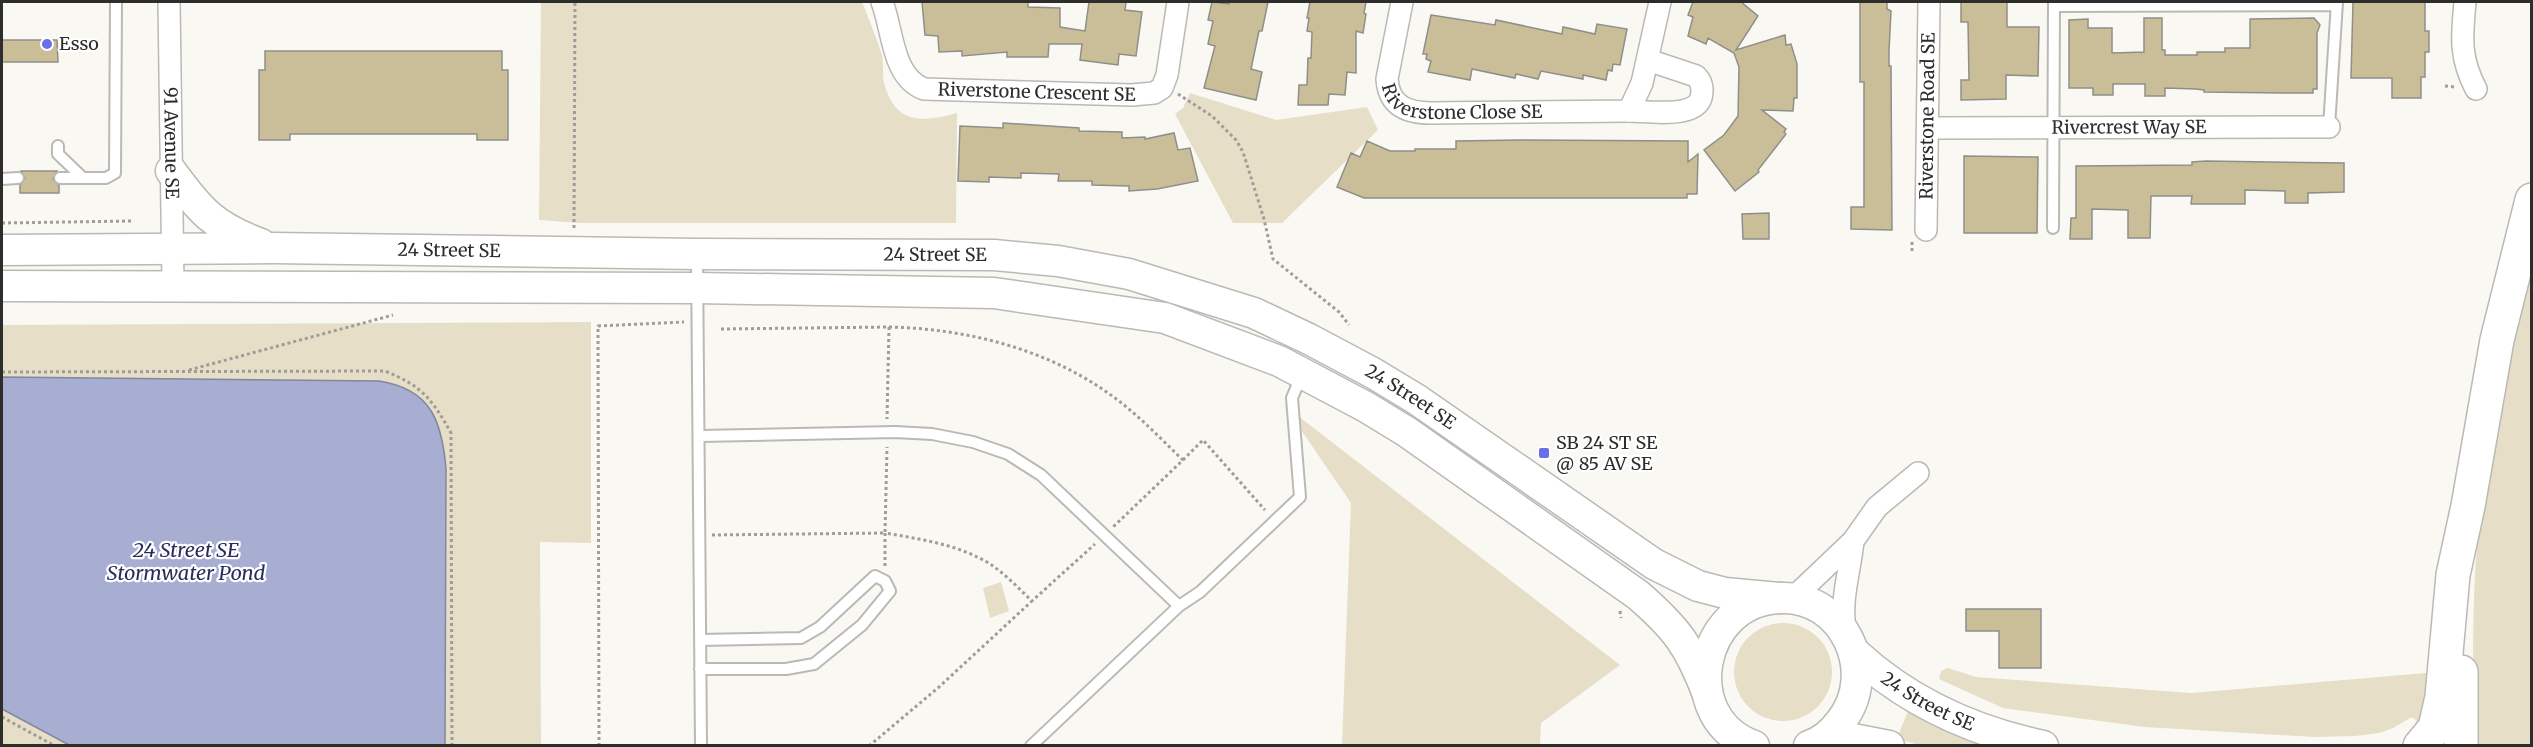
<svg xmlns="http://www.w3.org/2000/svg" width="2533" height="747" font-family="Merriweather,serif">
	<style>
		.green { fill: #e6dec7 }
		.water { fill: #a7aed1; stroke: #82879f; stroke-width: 1.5 }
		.building { fill: #cabe99; stroke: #908e89; stroke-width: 1.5 }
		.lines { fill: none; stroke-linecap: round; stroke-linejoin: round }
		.lane-casing { stroke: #bab9b4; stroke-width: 14 }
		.street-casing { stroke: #bab9b4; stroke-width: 24 }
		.secondary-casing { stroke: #bab9b4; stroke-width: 33 }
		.highway-casing { stroke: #bab9b4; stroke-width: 36 }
		.path { stroke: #9e9d99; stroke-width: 3; stroke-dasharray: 3 3; stroke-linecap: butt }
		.lane { stroke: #fff; stroke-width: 10 }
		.street { stroke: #fff; stroke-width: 21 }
		.secondary { stroke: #fff; stroke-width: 30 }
		.highway { stroke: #fff; stroke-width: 33 }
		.poi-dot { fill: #696fe8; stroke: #fff; stroke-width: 2 }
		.labels { text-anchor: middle; stroke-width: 4.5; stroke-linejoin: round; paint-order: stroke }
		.poi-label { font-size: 18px; fill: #2d2d2b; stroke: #fff; text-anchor: start }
		.street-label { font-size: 18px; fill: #2d2d2b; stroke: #fff }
		.water-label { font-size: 20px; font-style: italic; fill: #2a2d5c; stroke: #fff }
	</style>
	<rect width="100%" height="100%" fill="#faf8f3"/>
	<path class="green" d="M 541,2 L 862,2 C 869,19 876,37 882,55 C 884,64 882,74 884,83 C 895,124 921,123 957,113 L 956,223 L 580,223 L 539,220 Z
		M 1190,93 L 1276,120 L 1367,107 L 1378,130 L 1282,223 L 1233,223 L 1175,114 L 1183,108 Z
		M 2531,219 L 2531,745 L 2486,745 L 2475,743 C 2472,668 2472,594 2479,519 Z
		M 591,322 L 591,543 L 540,542 L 541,745 L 2,745 L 2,325 Z
		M 1284,405 L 1620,665 L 1541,723 L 1540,745 L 1342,745 L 1351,503 Z
		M 1001,582 L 1009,611 L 990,618 L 983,588 Z
		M1734 672a49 49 0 1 1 98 0a49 49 0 1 1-98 0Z
		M 1948,668 L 1976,677 L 2191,693 L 2437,672 L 2422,722 L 2417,722 L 2414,718 L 2410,718 L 2393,728 L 2379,733 L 2355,736 L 2314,737 L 2145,727 L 2003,708 L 1939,679 L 1941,671 Z
		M 1912,710 L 1996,745 L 1918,745 L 1899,739 L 1898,736 L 1908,711 Z"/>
	<path class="water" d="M 2,377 L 379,381 C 431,389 442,421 446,469 L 445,745 L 69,745 L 2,709 Z"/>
	<path class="building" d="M 922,2 L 1028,2 L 1028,7 L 1060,8 L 1060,27 L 1085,31 L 1089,2 L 1126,2 L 1125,10 L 1142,12 L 1136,56 L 1119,54 L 1118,65 L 1080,60 L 1082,44 L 1049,44 L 1048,57 L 1007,57 L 1007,52 L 962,56 L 962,51 L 939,52 L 938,36 L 925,35 Z
		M 1212,2 L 1229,4 L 1229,2 L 1268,2 L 1262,31 L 1259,31 L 1251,69 L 1262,72 L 1256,100 L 1204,88 L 1215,46 L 1208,44 L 1213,21 L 1208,20 Z
		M 1310,2 L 1366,2 L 1364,13 L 1366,14 L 1363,33 L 1356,31 L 1356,73 L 1347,72 L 1345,95 L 1329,94 L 1328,105 L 1298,105 L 1299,85 L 1307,85 L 1308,58 L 1311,58 L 1312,32 L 1307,31 L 1309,18 L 1307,18 Z
		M 1693,2 L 1741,2 L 1758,16 L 1736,50 L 1785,35 L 1786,45 L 1791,44 L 1797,64 L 1797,98 L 1794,98 L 1793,111 L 1762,110 L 1786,129 L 1784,132 L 1786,134 L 1758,170 L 1759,172 L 1735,191 L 1704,150 L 1724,135 L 1738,116 L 1739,67 L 1734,53 L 1708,38 L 1706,44 L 1688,36 L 1693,17 L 1688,15 Z
		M 1860,2 L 1887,2 L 1887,9 L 1891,11 L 1889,51 L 1889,66 L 1891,66 L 1892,230 L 1851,229 L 1851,207 L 1864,207 L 1864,82 L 1860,82 Z
		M 1961,2 L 2007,2 L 2007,27 L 2039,27 L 2038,76 L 2006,75 L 2006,99 L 1961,100 L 1961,80 L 1969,80 L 1968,22 L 1961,22 Z
		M 2353,2 L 2425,2 L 2425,31 L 2429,31 L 2429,52 L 2425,52 L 2425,77 L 2421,77 L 2421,98 L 2392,98 L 2392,78 L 2351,78 Z
		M 1431,15 L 1495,25 L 1496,20 L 1562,34 L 1563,27 L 1595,34 L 1597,24 L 1627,29 L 1620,65 L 1613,64 L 1612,71 L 1608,70 L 1606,80 L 1583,75 L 1583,79 L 1541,71 L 1538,79 L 1516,74 L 1515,78 L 1472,69 L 1470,80 L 1428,72 L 1431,61 L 1426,59 L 1427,54 L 1423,54 Z
		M 2144,18 L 2162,18 L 2162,50 L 2165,50 L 2165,55 L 2197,55 L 2197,52 L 2225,52 L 2225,48 L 2250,48 L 2250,19 L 2314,18 L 2320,25 L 2317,33 L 2317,89 L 2313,89 L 2313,93 L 2284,93 L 2204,92 L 2204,90 L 2196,89 L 2165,88 L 2165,96 L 2145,96 L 2145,84 L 2113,84 L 2113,95 L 2093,95 L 2093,88 L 2069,88 L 2069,20 L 2088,19 L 2088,28 L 2112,28 L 2112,53 L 2144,52 Z
		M 2,40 L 57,40 L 58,62 L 2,62 Z
		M 265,51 L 502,51 L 502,70 L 508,70 L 508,140 L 477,140 L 477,134 L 290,134 L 290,140 L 259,140 L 259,70 L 265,70 Z
		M 1003,123 L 1079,128 L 1079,131 L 1122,132 L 1122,138 L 1145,137 L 1145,139 L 1174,133 L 1178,150 L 1190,148 L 1198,181 L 1157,189 L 1129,191 L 1129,186 L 1092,185 L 1092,181 L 1058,181 L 1059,174 L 1021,173 L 1021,178 L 989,177 L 989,182 L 958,181 L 960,126 L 1003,128 Z
		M 1519,140 L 1688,141 L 1688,162 L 1698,154 L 1697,194 L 1687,194 L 1687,198 L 1364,198 L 1337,187 L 1351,153 L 1360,157 L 1367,141 L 1390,151 L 1415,151 L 1415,149 L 1456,149 L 1456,141 Z
		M 1964,156 L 2038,157 L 2037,233 L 1964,233 Z
		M 2206,161 L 2344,163 L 2344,192 L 2308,193 L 2308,203 L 2285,203 L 2285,191 L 2245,190 L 2245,204 L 2191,204 L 2192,196 L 2151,196 L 2150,238 L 2128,238 L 2128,210 L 2092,209 L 2092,239 L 2070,239 L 2071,218 L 2076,218 L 2076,166 L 2192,165 L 2192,162 Z
		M 21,171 L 57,171 L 53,179 L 59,185 L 59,193 L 20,193 L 20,185 L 25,178 Z
		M 1769,213 L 1769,239 L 1743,239 L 1742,214 Z
		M 1966,609 L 2041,609 L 2041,668 L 1999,668 L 1999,631 L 1966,631 Z"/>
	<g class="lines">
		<defs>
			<path id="lane" d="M 2054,6 L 2337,5
				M 2329,127 L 2337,2
				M 58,146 L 58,154 L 83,178
				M 60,178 L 106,178 L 115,173 L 116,2
				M 2,179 L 18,178
				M 2053,228 L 2054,2
				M 697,255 L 701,746
				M 700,436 L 895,432 L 932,434 L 973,442 L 1008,454 L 1041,475 L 1179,606
				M 700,640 L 801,638 L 820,627 L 875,576 L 885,581 L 890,591 L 862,625 L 814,664 L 786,669 L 700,669
				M 1031,746 L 1179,606 L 1200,592 L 1300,497 L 1292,398 L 1302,374"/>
			<g id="street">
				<path id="s1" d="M 169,2 L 173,285"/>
				<path id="s2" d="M 882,2 C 893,30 892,77 924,89 L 1132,95 L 1154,93 L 1162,88 L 1167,75 L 1178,2"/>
				<path id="s3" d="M 1402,2 L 1387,79 C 1389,106 1407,113 1431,113 L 1629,111 L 1642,83 L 1660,2"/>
				<path d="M 2465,2 C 2462,36 2459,57 2476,89"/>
				<path d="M 1629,111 C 1647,111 1694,119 1701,98 C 1703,90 1702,82 1696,76 L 1648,60"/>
				<path id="s4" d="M 1928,128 L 2329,127"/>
				<path id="s5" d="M 1926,230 L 1929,2"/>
				<path d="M 1792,599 L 1853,541 L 1877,507 L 1918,473"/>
				<path d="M 1846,634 C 1839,601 1850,573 1853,541"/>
			</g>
			<g id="secondary">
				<path d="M 171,171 C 200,211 214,227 261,244"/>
				<path id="s6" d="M 2,250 L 273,248 L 697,254 L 994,255 L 1058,261 L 1129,274 L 1254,313 L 1309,339 L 1373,373 L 1416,399 L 1654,564 L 1698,586 L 1725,593 L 1780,598"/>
				<path d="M 2,286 L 697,288 L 994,293 L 1165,318 L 1279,361 L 1366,407 L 1407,432 L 1638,595 C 1676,628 1689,645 1707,692"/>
				<path id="s7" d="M 1855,653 C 1907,701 1973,731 2043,746"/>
				<path d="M 1812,745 L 1853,739 L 1889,746"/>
				<path d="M 1754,746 C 1677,719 1698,601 1780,598 C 1844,595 1879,673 1841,721 C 1833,732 1821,742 1809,746"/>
			</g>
			<path id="highway" d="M 2461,672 L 2461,746
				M 2420,746 L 2435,728 L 2442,697 L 2453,575 L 2468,506 L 2497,340 L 2532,200"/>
		</defs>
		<use href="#lane" class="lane-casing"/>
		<use href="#street" class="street-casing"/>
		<use href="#secondary" class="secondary-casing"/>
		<use href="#highway" class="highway-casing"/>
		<path class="path" d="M 2445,86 L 2455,87
			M 1178,94 L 1212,116 L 1236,140 L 1243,152 L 1264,219 L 1273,259 L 1339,312 L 1349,325
			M 2,223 L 131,221
			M 574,228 L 575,2
			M 1912,242 L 1912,254
			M 889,327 C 975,329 1063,353 1130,410 C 1148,425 1165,443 1183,460 L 1113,527
			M 721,329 L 889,327 L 887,419
			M 189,370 L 393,315
			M 2,372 L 385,371 C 422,386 432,399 451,433 L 452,746
			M 1183,460 L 1203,440 L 1265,510
			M 712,535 L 885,533 L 887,447
			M 885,566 L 885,533 C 919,539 955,544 985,561 C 1003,571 1017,587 1032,601 L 1095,544
			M 1620,611 L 1621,618
			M 2,717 L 55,746
			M 599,746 L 598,326 L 684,322
			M 869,746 L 939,687 L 1032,601"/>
		<use href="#lane" class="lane"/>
		<use href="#street" class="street"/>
		<use href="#secondary" class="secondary"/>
		<use href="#highway" class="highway"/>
	</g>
	<g class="poi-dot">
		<circle cx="47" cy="44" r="6"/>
		<rect x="1538" y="447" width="12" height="12" rx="3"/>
	</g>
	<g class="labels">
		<g class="poi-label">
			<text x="59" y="50">Esso</text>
			<text x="1556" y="449">SB 24 ST SE<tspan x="1556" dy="21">@ 85 AV SE</tspan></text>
		</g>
		<g class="street-label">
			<text dy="6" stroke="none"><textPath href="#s2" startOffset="213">Riverstone Crescent SE</textPath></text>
			<text dy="6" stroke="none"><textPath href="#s3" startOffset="168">Riverstone Close SE</textPath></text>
			<text dy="6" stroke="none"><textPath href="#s5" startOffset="114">Riverstone Road SE</textPath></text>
			<text dy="6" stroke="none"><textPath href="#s4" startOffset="201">Rivercrest Way SE</textPath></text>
			<text dy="6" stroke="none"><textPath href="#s1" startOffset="141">91 Avenue SE</textPath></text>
			<text dy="6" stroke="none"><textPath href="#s6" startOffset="447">24 Street SE</textPath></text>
			<text dy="6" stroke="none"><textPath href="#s6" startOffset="933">24 Street SE</textPath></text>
			<text dy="6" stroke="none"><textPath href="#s6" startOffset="1437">24 Street SE</textPath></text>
			<text dy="6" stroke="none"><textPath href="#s7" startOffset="88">24 Street SE</textPath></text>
		</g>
		<g class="water-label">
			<text x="186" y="557">24 Street SE<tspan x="186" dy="23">Stormwater Pond</tspan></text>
		</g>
	</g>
	<rect width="2533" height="747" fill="none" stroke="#2d2d2b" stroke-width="6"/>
</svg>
